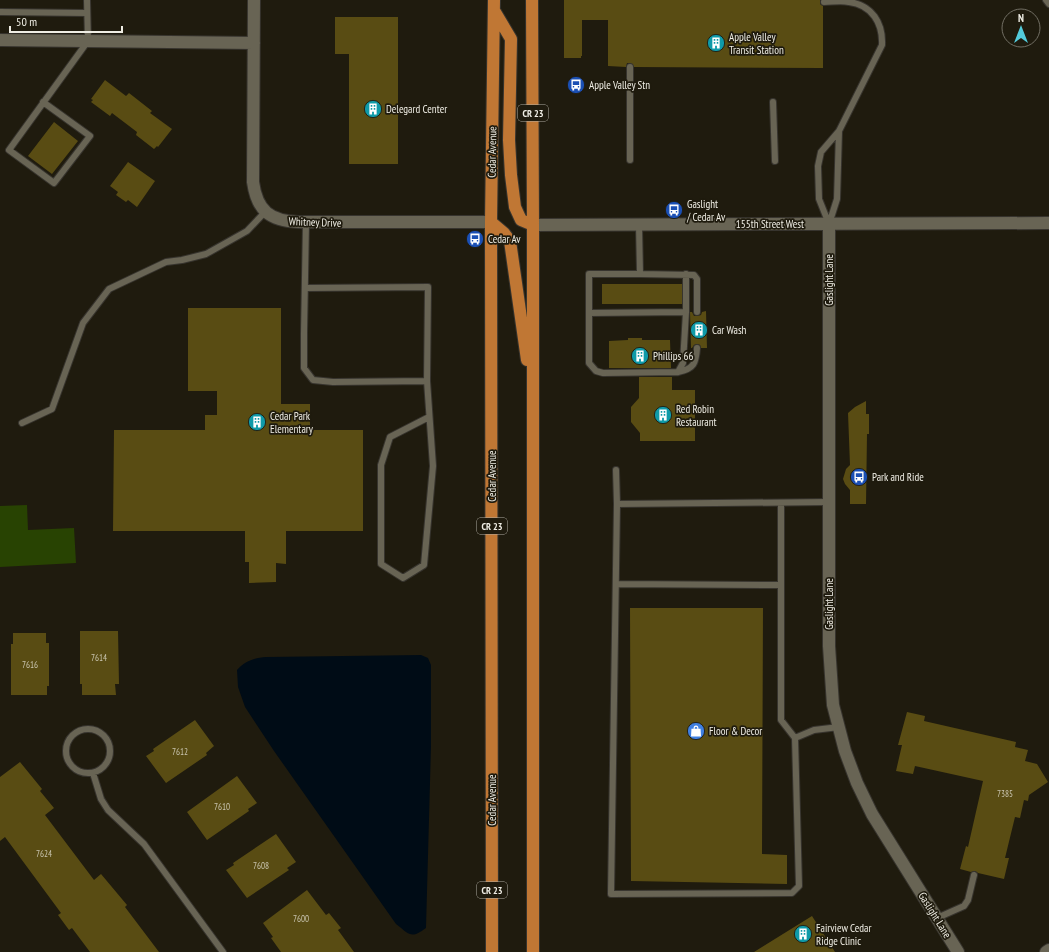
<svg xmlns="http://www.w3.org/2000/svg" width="1049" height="952" font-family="'PT Sans Narrow',sans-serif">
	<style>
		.green { fill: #284302 }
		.water { fill: #000c16 }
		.building { fill: #594c13 }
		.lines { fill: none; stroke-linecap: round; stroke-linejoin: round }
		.service-casing { stroke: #37342e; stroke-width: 8 }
		.minor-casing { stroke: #37342e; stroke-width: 14 }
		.tertiary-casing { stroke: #37342e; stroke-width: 14 }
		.primary-casing { stroke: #37342e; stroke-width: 14 }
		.service { stroke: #686454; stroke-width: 6 }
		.minor { stroke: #686454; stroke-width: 12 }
		.tertiary { stroke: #686454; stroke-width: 12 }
		.primary { stroke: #c07734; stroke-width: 12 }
		.labels { text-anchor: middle; stroke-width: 3.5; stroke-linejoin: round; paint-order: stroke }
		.number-label { font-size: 9px; fill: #cac5b0 }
		.shield { fill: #1f1b0e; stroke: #b1aea4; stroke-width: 1 }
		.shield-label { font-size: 10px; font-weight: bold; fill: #efede4 }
		.poi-label { font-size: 11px; fill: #efede4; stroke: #1f1b0e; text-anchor: start }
		.street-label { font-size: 11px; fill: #efede4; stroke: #1f1b0e }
	</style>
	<rect width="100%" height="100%" fill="#1f1b0e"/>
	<path class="green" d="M 27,505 L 28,530 L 74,528 L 76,563 L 0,567 L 0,506 Z"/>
	<path class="water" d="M 421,655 L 428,658 L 431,665 L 431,746 L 426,928 C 411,939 410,935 396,924 L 274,751 L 245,707 L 238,687 L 237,670 C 245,661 254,658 266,657 Z"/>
	<path class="building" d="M 564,0 L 820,0 L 820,4 L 823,6 L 823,68 L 634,67 L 630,63 L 627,63 L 626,67 L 608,66 L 608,20 L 582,20 L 582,56 L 581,56 L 581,58 L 564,58 Z
		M 335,17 L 398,17 L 398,164 L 349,164 L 349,54 L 335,54 Z
		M 105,80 L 126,96 L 129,93 L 152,111 L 150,113 L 172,129 L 158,147 L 157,146 L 154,149 L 136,135 L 137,132 L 112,113 L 110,116 L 91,102 L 93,100 L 91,99 Z
		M 54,122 L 78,141 L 52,174 L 28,156 Z
		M 128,162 L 155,181 L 137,207 L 128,200 L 126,202 L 116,195 L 118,192 L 110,186 Z
		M 602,284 L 682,284 L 682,304 L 602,304 Z
		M 188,308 L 281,308 L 281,404 L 310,404 L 310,430 L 363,430 L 363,531 L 286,531 L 286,564 L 276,563 L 276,582 L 249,583 L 249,562 L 245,562 L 245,531 L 113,531 L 114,430 L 205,430 L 205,415 L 217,415 L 217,391 L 188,391 Z
		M 706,311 L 707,348 L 701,348 L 700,345 L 697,344 L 694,345 L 692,348 L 691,348 L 690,312 L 692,312 L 694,316 L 697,316 L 701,315 L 702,312 Z
		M 628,338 L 642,338 L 642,340 L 670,340 L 671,368 L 609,368 L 609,341 L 628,340 Z
		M 639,377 L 672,377 L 672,390 L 695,390 L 695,441 L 640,441 L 640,433 L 631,422 L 631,407 L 639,398 Z
		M 866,401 L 866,414 L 869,414 L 869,434 L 867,434 L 866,504 L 850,504 L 850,490 L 845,484 L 843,479 L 846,469 L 850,465 L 848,413 L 855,407 Z
		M 630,608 L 763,608 L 762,854 L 787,855 L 787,884 L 631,881 Z
		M 80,631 L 118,631 L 119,684 L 115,684 L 116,695 L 82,695 L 82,684 L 80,684 Z
		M 13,633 L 46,633 L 46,643 L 49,643 L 49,686 L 47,686 L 47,695 L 11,695 L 11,644 L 13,644 Z
		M 907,712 L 925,716 L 924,721 L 1016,742 L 1015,747 L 1028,750 L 1025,761 L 1037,764 L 1048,782 L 1029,795 L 1028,801 L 1024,800 L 1020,818 L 1015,817 L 1005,858 L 1009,858 L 1004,879 L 978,873 L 975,871 L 971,872 L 960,869 L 966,846 L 968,847 L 983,781 L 915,766 L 913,774 L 896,771 L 902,745 L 898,745 Z
		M 195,720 L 214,746 L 206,753 L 207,755 L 166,783 L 146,756 L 154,751 L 153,749 Z
		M 20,762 L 42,789 L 40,791 L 54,808 L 45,815 L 94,880 L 101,874 L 127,905 L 125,907 L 159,952 L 90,952 L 72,928 L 69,930 L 58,915 L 61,913 L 5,837 L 0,841 L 0,777 Z
		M 237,776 L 257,803 L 248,809 L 249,811 L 207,840 L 187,812 Z
		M 276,834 L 296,862 L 287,868 L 289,870 L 247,898 L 226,870 L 234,865 L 233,863 Z
		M 307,890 L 326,915 L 329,913 L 341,928 L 338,930 L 354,952 L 281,952 L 271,938 L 273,937 L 263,923 Z
		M 812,916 L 835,952 L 754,952 Z"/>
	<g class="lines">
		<defs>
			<path id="service" d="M 1046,0 L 1049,4
				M 824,2 C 832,2 841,0 849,2 C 872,5 883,23 882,45 L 839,131 L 821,152 L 818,166 L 819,199 L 829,224
				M 0,12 L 87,13
				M 43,102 L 90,136 L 54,183 L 9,150 L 88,41 L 87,0
				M 773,102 L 775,161
				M 630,160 L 630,67
				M 829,224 L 837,199 L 839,131
				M 639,225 L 640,274 L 589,274 L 589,363 L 596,371 L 603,373 L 678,372 C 694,369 696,363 697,348
				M 640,274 L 694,275 L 697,279 L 697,312
				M 305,288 L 428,287 L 427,381 L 333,382 L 313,380 L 304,368 L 304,333 L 306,222
				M 589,313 L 686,312 L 686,274
				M 678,372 L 683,363 L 686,312
				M 427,381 L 433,466 L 424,565 L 403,578 L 381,564 L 381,465 L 390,437 L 429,417
				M 22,423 L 52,409 L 83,323 L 109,289 L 166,262 L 182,260 L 206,254 L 247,231 L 265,212
				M 616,470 L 617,504 L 611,894 L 792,893 L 799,886 L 795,738 L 814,730 L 839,727
				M 781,503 L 781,720 L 795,738
				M 617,504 L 829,502
				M 616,584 L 781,585
				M66 751a22 22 0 1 1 44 0a22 22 0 1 1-44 0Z
				M 93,773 L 101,799 L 108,810 L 144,844 L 223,952
				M 937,918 L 964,906 L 968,900 L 974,875"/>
			<path id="minor" d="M 254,0 L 253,182 C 257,211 270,221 299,222 L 491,222
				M 0,40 L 254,43
				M 829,224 L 829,646 L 833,705 L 845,751 L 857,783 L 872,814 L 958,952
				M 533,225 L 1049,223"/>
			<path id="tertiary" d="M 1046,952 L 1049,950"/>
			<path id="primary" d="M 532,0 L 533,225 L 533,952
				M 495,12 L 511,39 L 509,140 L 511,175 L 515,207 L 521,220 L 533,225
				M 491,222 L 504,233 L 510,241 L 527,360
				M 492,952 L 491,222 L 494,0"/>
		</defs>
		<use href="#service" class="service-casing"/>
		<use href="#minor" class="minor-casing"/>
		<use href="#tertiary" class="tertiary-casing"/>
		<use href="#primary" class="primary-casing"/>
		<use href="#service" class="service"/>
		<use href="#minor" class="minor"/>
		<use href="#tertiary" class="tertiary"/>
		<use href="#primary" class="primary"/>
	</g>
	<defs>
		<symbol id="building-disc" viewBox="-11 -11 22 22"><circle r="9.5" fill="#0f9aa8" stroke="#1f1b0e"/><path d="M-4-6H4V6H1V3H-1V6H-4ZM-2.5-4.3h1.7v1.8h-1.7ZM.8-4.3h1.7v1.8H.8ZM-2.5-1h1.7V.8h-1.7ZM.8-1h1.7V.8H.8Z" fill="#fff"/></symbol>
		<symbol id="bus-disc" viewBox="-11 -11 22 22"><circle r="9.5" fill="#1a4fb4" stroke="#1f1b0e"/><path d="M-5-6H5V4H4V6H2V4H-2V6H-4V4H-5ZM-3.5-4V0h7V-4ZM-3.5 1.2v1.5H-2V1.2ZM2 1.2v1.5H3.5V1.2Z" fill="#fff"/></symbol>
		<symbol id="shop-disc" viewBox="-11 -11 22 22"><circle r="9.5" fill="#3f7fe0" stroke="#1f1b0e"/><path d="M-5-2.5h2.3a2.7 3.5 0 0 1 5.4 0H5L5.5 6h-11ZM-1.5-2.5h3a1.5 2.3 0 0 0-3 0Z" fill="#fff"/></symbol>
	</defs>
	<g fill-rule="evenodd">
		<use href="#building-disc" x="706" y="33" width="20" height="20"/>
		<use href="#bus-disc" x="566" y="75" width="20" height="20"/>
		<use href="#building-disc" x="363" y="99" width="20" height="20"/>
		<use href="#bus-disc" x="664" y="200" width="20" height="20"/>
		<use href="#bus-disc" x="465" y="229" width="20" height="20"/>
		<use href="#building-disc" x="689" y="320" width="20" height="20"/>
		<use href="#building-disc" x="630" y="346" width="20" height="20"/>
		<use href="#building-disc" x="653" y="405" width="20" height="20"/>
		<use href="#building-disc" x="247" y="412" width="20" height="20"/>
		<use href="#bus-disc" x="849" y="467" width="20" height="20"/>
		<use href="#shop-disc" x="686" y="721" width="20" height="20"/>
		<use href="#building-disc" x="793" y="924" width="20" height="20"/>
	</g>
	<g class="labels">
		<g class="number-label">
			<text x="99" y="661">7614</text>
			<text x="30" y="668">7616</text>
			<text x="180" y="755">7612</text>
			<text x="1005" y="797">7385</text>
			<text x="222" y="810">7610</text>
			<text x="44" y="857">7624</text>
			<text x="261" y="869">7608</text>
			<text x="301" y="922">7600</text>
		</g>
		<g class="shield">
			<rect x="518" y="105" width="30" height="16" rx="3"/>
			<rect x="477" y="518" width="30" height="16" rx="3"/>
			<rect x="477" y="882" width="30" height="16" rx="3"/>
		</g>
		<g class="shield-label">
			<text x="533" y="117">CR 23</text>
			<text x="492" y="530">CR 23</text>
			<text x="492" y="894">CR 23</text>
		</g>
		<g class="poi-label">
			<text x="729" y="41">Apple Valley<tspan x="729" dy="13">Transit Station</tspan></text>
			<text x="589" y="89">Apple Valley Stn</text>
			<text x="386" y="113">Delegard Center</text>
			<text x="687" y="208">Gaslight<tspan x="687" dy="13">/ Cedar Av</tspan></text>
			<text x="488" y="243">Cedar Av</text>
			<text x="712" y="334">Car Wash</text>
			<text x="653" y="360">Phillips 66</text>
			<text x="676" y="413">Red Robin<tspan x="676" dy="13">Restaurant</tspan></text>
			<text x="270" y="420">Cedar Park<tspan x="270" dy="13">Elementary</tspan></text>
			<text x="872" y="481">Park and Ride</text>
			<text x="709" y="735">Floor &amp; Decor</text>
			<text x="816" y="932">Fairview Cedar<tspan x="816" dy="13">Ridge Clinic</tspan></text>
		</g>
		<g class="street-label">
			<text transform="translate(492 152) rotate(-89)" y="4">Cedar Avenue</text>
			<text transform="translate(315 222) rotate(2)" y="4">Whitney Drive</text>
			<text x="770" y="228">155th Street West</text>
			<text transform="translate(829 280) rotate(-90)" y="4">Gaslight Lane</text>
			<text transform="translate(492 476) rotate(-90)" y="4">Cedar Avenue</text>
			<text transform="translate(829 604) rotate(-90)" y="4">Gaslight Lane</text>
			<text transform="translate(492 800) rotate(-90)" y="4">Cedar Avenue</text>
			<text transform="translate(935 915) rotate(58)" y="4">Gaslight Lane</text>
		</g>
	</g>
	<g transform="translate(1021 28)"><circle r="19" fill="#1f1b0e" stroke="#726f64"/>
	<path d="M0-3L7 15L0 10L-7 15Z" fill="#53cbdb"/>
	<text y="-6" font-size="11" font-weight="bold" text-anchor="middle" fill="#efede4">N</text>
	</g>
	<path d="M10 26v6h112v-6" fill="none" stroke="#efede4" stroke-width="2"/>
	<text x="16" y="26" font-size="12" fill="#efede4" stroke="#1f1b0e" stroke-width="3" paint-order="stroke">50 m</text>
</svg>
